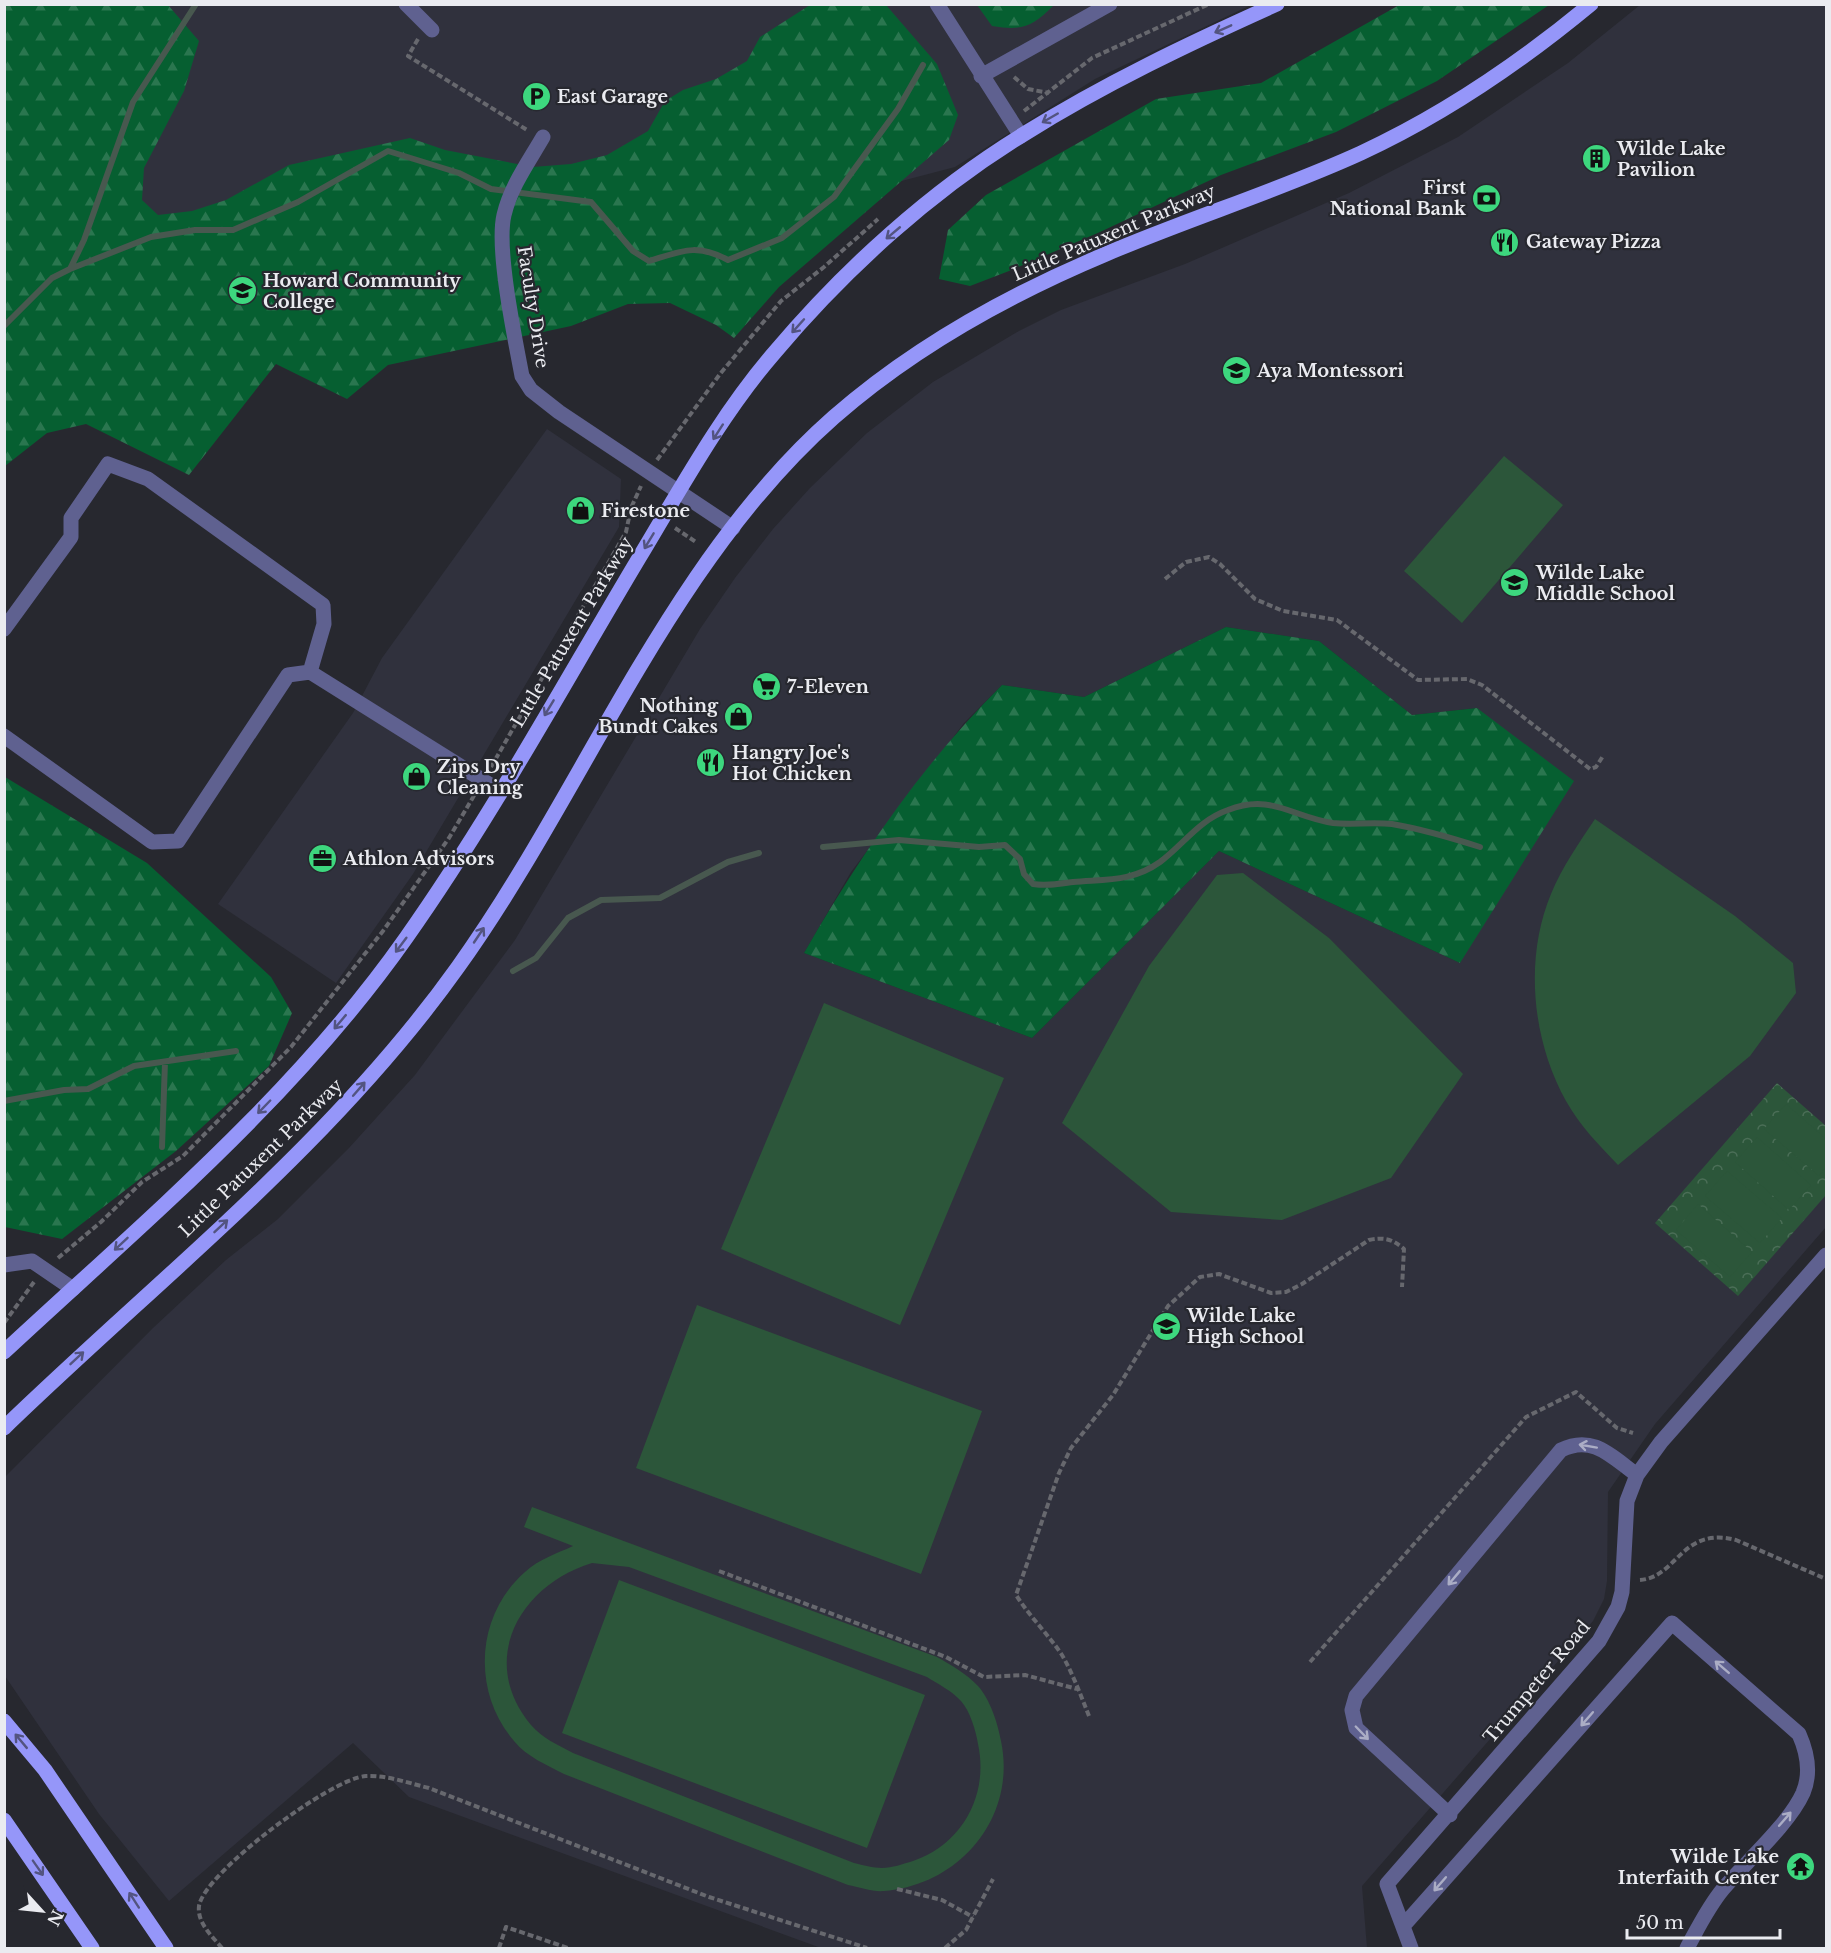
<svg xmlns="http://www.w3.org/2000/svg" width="1831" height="1953" font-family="'Libre Baskerville',serif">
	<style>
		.built { fill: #30313d; fill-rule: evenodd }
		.forest { fill: url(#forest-firs) }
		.park { fill: url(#park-crowns) }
		.pitch { fill: #2c563a; fill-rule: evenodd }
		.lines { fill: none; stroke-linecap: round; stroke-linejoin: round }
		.stream { stroke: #48584f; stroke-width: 6 }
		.path { stroke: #67686e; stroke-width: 4; stroke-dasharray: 6 3; stroke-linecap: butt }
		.minor { stroke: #5f6190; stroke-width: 15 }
		.major { stroke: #9596f9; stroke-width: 15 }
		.oneway { stroke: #535480 }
		.oneway2 { stroke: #abadc5 }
		.labels { text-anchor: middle; stroke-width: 4.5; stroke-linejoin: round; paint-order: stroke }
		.poi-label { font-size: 18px; font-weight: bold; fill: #eaebf0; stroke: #27282f; text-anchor: start }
		.street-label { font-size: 18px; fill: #eaebf0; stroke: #27282f }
	</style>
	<defs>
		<pattern id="forest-firs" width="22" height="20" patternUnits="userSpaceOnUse" patternTransform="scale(1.5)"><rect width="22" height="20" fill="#065f31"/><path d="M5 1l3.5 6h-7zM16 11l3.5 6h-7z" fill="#2a764f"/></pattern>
		<pattern id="park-crowns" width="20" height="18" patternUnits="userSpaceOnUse" patternTransform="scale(1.5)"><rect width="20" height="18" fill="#2c563a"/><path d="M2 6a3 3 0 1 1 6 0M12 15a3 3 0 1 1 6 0" fill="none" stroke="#4b6e57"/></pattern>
	</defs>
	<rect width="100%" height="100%" fill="#27282f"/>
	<path class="built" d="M 5,5 L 1251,5 L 1095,79 L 955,167 L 5,416 Z
		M 1640,5 L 1826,5 L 1826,1227 L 1655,1424 L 1608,1492 L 1607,1581 L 1604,1599 L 1593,1621 L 1362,1886 L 1367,1948 L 821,1948 L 409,1797 L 353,1743 L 169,1901 L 99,1814 L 5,1676 L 5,1477 L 153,1328 L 226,1260 L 278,1219 L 349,1148 L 415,1075 L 515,940 L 700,629 L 735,578 L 773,529 L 810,488 L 867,433 L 933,382 L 1019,331 L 1061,310 L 1185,264 L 1349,193 L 1458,137 L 1568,63 ZM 1226,627 L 1319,641 L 1412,715 L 1477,708 L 1460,963 L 1219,851 L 1032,1038 L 804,953 L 851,872 L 964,723 L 1002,685 L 1084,697 Z
		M 547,429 L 621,479 L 619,527 L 413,874 L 336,983 L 218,904 L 353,713 L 382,658 Z"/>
	<path class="forest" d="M 1401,4 L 1549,5 L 1437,81 L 1336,132 L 1221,175 L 1100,232 L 1009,271 L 970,286 L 939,279 L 948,230 L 986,195 L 1156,99 L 1261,83 Z
		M 5,5 L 168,5 L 199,41 L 184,91 L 144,168 L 142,200 L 158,215 L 192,211 L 226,200 L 289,165 L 410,138 L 445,150 L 533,167 L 571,164 L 607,155 L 648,131 L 665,101 L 683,90 L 716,79 L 747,61 L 760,37 L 810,5 L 886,5 L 937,64 L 958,115 L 949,140 L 779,287 L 734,338 L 716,325 L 670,303 L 628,304 L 571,326 L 388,365 L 347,399 L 276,364 L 189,475 L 86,424 L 47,433 L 5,466 Z
		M 977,5 L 1054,5 C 1032,27 1023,31 992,26 Z
		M 1226,627 L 1319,641 L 1412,715 L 1477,708 L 1574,781 L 1460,963 L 1219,851 L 1032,1038 L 804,953 C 859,857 923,763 1002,685 L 1084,697 Z
		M 5,777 L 147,863 L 271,977 L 292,1013 L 269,1066 L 176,1151 L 62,1239 L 5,1227 Z"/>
	<path class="park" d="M 1777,1083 L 1826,1126 L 1826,1195 L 1738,1296 L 1655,1223 Z"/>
	<path class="pitch" d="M 1504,456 L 1563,505 L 1462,623 L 1404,571 Z
		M 1595,819 L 1735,916 L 1793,963 L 1796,993 L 1750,1056 L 1618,1165 C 1599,1145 1580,1126 1566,1101 C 1532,1040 1524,959 1551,894 C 1562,867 1579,843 1595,819 Z
		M 1243,873 L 1329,938 L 1463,1074 L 1391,1178 L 1282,1220 L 1171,1212 L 1062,1123 L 1149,966 L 1217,875 Z
		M 824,1003 L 1004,1078 L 900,1325 L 721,1249 Z
		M 1786,1104 L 1826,1139 L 1826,1167 L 1819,1176 L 1764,1129 Z
		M 1757,1137 L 1811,1185 L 1789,1210 L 1735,1162 Z
		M 1727,1171 L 1782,1218 L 1760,1243 L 1705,1196 Z
		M 1698,1204 L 1752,1252 L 1730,1277 L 1676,1230 Z
		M 697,1305 L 982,1411 L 921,1574 L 636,1468 Z
		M 532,1507 L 937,1657 C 951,1665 967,1674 978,1686 C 990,1699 998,1724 1001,1741 C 1017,1817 960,1885 884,1891 C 873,1892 859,1887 848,1885 L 564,1774 C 547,1765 527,1757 514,1741 C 472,1692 475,1616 525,1572 C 539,1559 556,1554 573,1546 L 524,1527 ZM 592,1563 L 629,1567 L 927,1677 C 938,1684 952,1691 961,1701 C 970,1711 976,1731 978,1744 C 989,1794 963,1844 913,1861 C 903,1864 892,1868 882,1868 C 873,1868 863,1865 854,1863 L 573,1753 C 558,1745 542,1738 531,1725 C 477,1660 520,1585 592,1563 Z
		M 619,1580 L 925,1695 L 867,1848 L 562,1733 Z"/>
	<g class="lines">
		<path class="stream" d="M 70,269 L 151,237 L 195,230 L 233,230 L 298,202 L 388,151 L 459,173 L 491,189 L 591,202 L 633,251 L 649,261 C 682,251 696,243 728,260 L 782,238 L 834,197 L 898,109 L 923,65
			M 4,326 L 52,278 L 70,269 L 84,240 L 133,102 L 196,4
			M 823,847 L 899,840 L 979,847 L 1005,845 L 1020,859 L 1024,874 L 1033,884 C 1048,886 1058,884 1073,882 C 1105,879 1132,882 1160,862 C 1184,844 1199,820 1228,810 C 1271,793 1292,817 1333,823 C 1352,825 1372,822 1392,824 C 1421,829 1452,838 1480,847
			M 513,971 L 536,958 L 568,918 L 601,900 L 660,898 L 728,862 L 759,853
			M 4,1101 L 64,1090 L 88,1089 L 134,1066 L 236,1051
			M 162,1147 L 165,1062"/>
		<path class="path" d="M 418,39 L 408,56 L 527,130
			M 1014,77 L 1028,89 L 1049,93
			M 1024,111 L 1092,58 L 1209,4
			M 657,460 L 720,374 L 781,301 L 824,267 L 878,219
			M 675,528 L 696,542
			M 1165,579 L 1186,562 L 1209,557 L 1220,564 L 1255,599 L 1283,611 L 1337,620 L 1418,680 L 1467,679 L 1482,685 L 1590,769 L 1596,767 L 1603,756
			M 491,767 L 626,532 L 631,508 L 641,486
			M 58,1258 L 101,1222 L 142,1182 L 183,1156 L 291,1047 L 383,931 L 449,838 L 475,794
			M 4,1323 L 34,1282
			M 719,1571 L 946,1657 L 984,1677 L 1025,1675 L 1077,1689
			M 1640,1580 C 1678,1577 1681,1526 1736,1540 L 1826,1579
			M 1310,1662 L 1526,1417 L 1576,1392 L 1617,1428 L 1633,1433
			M 1089,1716 C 1081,1696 1073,1674 1062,1655 C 1048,1634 1030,1617 1016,1595 L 1059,1473 L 1071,1448 L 1113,1395 L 1168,1306 L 1200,1277 L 1219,1274 L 1271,1293 L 1286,1292 L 1302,1284 L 1369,1240 C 1385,1237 1392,1239 1404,1249 L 1402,1287
			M 897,1889 L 942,1900 L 973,1917
			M 222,1948 C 212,1936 197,1923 199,1906 C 204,1873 331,1778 366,1776 C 387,1775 408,1783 429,1788 L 709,1897 L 867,1948
			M 499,1948 L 506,1927 L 568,1948
			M 945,1948 L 966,1930 L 993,1879"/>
		<path class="minor" d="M 406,4 L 432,30
			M 937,4 L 1021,136
			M 981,76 L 1110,4
			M 543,137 C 528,163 511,186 504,215 C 496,249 515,339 522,376 L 531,390 L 559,412 L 733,528
			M 4,629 L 71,537 L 71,518 L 108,464 L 148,479 L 323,605 L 324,624 L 310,672
			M 4,736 L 152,842 L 178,841 L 288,675 L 310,672 L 500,791
			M 4,1265 L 32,1261 L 73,1289
			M 1450,1815 L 1356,1728 L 1352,1710 L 1356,1696 L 1561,1450 C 1593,1434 1612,1457 1637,1475
			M 1404,1925 L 1672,1623 L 1799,1734 C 1807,1752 1811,1774 1803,1793 C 1789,1824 1746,1862 1723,1889 C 1708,1907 1698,1928 1687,1948
			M 1411,1948 L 1387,1884 L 1599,1641 L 1618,1607 L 1622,1592 L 1627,1501 L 1637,1475 L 1661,1442 L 1826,1255"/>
		<path class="major" d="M 4,1352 C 145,1221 295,1096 406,938 C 492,816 563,685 639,558 C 681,488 722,413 775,352 C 845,269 931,191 1024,134 C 1104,84 1190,43 1277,4
			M 4,1428 C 159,1278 332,1144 458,967 C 585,790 668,563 834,417 C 914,347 1008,295 1106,254 C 1190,218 1278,191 1361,153 C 1443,115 1521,62 1591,4
			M 4,1721 L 45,1770 L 166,1948
			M 4,1820 L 92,1948"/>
	</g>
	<defs><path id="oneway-shaft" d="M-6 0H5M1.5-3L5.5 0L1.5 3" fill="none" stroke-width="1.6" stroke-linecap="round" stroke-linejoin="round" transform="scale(1.5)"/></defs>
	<g class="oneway">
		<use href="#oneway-shaft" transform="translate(1223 29) rotate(156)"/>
		<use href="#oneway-shaft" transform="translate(1050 118) rotate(150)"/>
		<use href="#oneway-shaft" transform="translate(893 233) rotate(140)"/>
		<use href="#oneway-shaft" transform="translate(798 326) rotate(132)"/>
		<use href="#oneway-shaft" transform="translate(718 432) rotate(123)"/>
		<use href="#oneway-shaft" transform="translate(649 541) rotate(121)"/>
		<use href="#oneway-shaft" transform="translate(549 708) rotate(121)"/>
		<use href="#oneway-shaft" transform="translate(479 935) rotate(-56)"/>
		<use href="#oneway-shaft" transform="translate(401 945) rotate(127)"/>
		<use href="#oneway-shaft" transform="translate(340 1022) rotate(130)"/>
		<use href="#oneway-shaft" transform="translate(359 1089) rotate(-49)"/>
		<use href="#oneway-shaft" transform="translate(264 1107) rotate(134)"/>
		<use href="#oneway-shaft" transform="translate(221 1226) rotate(-43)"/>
		<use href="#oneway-shaft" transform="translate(121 1244) rotate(137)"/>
		<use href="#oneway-shaft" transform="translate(77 1358) rotate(-43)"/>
		<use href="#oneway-shaft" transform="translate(21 1741) rotate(-130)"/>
		<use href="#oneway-shaft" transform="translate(38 1868) rotate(55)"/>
		<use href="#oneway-shaft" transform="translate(134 1900) rotate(-123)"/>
	</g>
	<g class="oneway2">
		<use href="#oneway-shaft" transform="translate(1588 1446) rotate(-170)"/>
		<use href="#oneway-shaft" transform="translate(1454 1578) rotate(130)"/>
		<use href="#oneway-shaft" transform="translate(1722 1667) rotate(-139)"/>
		<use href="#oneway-shaft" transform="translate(1587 1719) rotate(131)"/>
		<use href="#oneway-shaft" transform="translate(1362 1733) rotate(46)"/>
		<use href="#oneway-shaft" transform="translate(1785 1819) rotate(-49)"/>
		<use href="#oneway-shaft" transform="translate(1440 1884) rotate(131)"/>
	</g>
	<defs>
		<symbol id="parking-disc" viewBox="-11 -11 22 22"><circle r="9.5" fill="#3dd77e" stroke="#27282f"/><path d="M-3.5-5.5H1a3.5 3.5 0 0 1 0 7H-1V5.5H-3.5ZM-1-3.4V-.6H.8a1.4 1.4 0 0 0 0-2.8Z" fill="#111"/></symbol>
		<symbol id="building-disc" viewBox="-11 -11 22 22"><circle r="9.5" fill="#3dd77e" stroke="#27282f"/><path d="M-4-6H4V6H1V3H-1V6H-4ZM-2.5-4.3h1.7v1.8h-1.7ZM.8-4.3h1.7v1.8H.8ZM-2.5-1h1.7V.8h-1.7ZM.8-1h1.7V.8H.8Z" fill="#111"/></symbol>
		<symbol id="bank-disc" viewBox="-11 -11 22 22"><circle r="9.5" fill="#3dd77e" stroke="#27282f"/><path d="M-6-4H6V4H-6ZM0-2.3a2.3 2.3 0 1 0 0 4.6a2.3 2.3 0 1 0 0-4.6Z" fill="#111"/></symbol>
		<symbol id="restaurant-disc" viewBox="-11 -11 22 22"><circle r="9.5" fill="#3dd77e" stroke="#27282f"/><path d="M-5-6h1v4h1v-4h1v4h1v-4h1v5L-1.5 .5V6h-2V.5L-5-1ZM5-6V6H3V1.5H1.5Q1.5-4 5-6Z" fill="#111"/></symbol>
		<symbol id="university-disc" viewBox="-11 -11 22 22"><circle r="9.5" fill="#3dd77e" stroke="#27282f"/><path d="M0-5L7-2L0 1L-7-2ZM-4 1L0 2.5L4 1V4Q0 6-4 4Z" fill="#111"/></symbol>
		<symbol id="school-disc" viewBox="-11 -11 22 22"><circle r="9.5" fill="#3dd77e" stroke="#27282f"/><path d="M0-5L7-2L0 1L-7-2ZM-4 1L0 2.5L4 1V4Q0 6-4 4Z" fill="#111"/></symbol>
		<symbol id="shop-disc" viewBox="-11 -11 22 22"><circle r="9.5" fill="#3dd77e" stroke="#27282f"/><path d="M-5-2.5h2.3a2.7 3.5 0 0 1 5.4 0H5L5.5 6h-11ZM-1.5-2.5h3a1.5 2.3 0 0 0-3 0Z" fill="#111"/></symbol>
		<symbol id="supermarket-disc" viewBox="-11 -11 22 22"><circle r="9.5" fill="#3dd77e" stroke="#27282f"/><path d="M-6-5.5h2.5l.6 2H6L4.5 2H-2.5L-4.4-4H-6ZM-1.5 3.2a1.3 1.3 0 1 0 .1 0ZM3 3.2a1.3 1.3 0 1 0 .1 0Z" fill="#111"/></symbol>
		<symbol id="office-disc" viewBox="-11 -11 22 22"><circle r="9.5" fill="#3dd77e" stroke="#27282f"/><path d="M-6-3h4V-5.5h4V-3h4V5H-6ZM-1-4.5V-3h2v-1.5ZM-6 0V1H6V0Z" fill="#111"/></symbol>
		<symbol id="temple-disc" viewBox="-11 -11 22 22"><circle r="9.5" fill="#3dd77e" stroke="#27282f"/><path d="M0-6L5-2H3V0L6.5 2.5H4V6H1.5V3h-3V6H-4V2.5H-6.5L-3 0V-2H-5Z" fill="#111"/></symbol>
	</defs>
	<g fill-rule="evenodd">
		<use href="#parking-disc" x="520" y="80" width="33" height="33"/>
		<use href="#building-disc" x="1580" y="142" width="33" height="33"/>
		<use href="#bank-disc" x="1470" y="182" width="33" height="33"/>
		<use href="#restaurant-disc" x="1488" y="226" width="33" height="33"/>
		<use href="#university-disc" x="226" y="274" width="33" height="33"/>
		<use href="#school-disc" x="1220" y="354" width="33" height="33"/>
		<use href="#shop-disc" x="564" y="494" width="33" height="33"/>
		<use href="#school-disc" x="1498" y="566" width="33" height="33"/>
		<use href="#supermarket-disc" x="750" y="670" width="33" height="33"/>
		<use href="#shop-disc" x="722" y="700" width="33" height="33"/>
		<use href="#restaurant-disc" x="694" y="746" width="33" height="33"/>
		<use href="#shop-disc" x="400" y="760" width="33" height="33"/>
		<use href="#office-disc" x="306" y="842" width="33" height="33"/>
		<use href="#school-disc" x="1150" y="1310" width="33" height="33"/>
		<use href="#temple-disc" x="1784" y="1850" width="33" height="33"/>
	</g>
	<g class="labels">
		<g class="poi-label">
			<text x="557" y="103">East Garage</text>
			<text x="1617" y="155">Wilde Lake<tspan x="1617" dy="21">Pavilion</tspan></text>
			<text x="1466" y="194" text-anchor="end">First<tspan x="1466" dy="21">National Bank</tspan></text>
			<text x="1526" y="248">Gateway Pizza</text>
			<text x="263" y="287">Howard Community<tspan x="263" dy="21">College</tspan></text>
			<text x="1257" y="377">Aya Montessori</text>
			<text x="601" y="517">Firestone</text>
			<text x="1536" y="579">Wilde Lake<tspan x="1536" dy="21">Middle School</tspan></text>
			<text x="787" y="693">7-Eleven</text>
			<text x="718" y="712" text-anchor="end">Nothing<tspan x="718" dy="21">Bundt Cakes</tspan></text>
			<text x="732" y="759">Hangry Joe's<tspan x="732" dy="21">Hot Chicken</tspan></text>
			<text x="437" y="773">Zips Dry<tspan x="437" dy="21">Cleaning</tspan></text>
			<text x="343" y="865">Athlon Advisors</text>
			<text x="1187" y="1322">Wilde Lake<tspan x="1187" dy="21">High School</tspan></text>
			<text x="1779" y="1863" text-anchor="end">Wilde Lake<tspan x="1779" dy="21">Interfaith Center</tspan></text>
		</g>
		<g class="street-label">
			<text transform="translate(1114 233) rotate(-23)" y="6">Little Patuxent Parkway</text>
			<text transform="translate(533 307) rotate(81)" y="6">Faculty Drive</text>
			<text transform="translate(572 632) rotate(-59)" y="6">Little Patuxent Parkway</text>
			<text transform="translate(261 1158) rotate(-44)" y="6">Little Patuxent Parkway</text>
			<text transform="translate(1537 1682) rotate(-50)" y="6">Trumpeter Road</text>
		</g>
	</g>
	<rect width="1831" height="1953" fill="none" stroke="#eaebf0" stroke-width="12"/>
	<g transform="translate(42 1911) rotate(117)" stroke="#27282f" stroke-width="4.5" paint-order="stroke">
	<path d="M0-4.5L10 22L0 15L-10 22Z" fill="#eaebf0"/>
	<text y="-9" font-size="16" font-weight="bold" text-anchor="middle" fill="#eaebf0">N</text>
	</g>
	<path d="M1627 1929v9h153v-9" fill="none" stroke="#eaebf0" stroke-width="3"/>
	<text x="1636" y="1929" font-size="18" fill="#eaebf0" stroke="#27282f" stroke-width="4.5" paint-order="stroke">50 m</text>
</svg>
